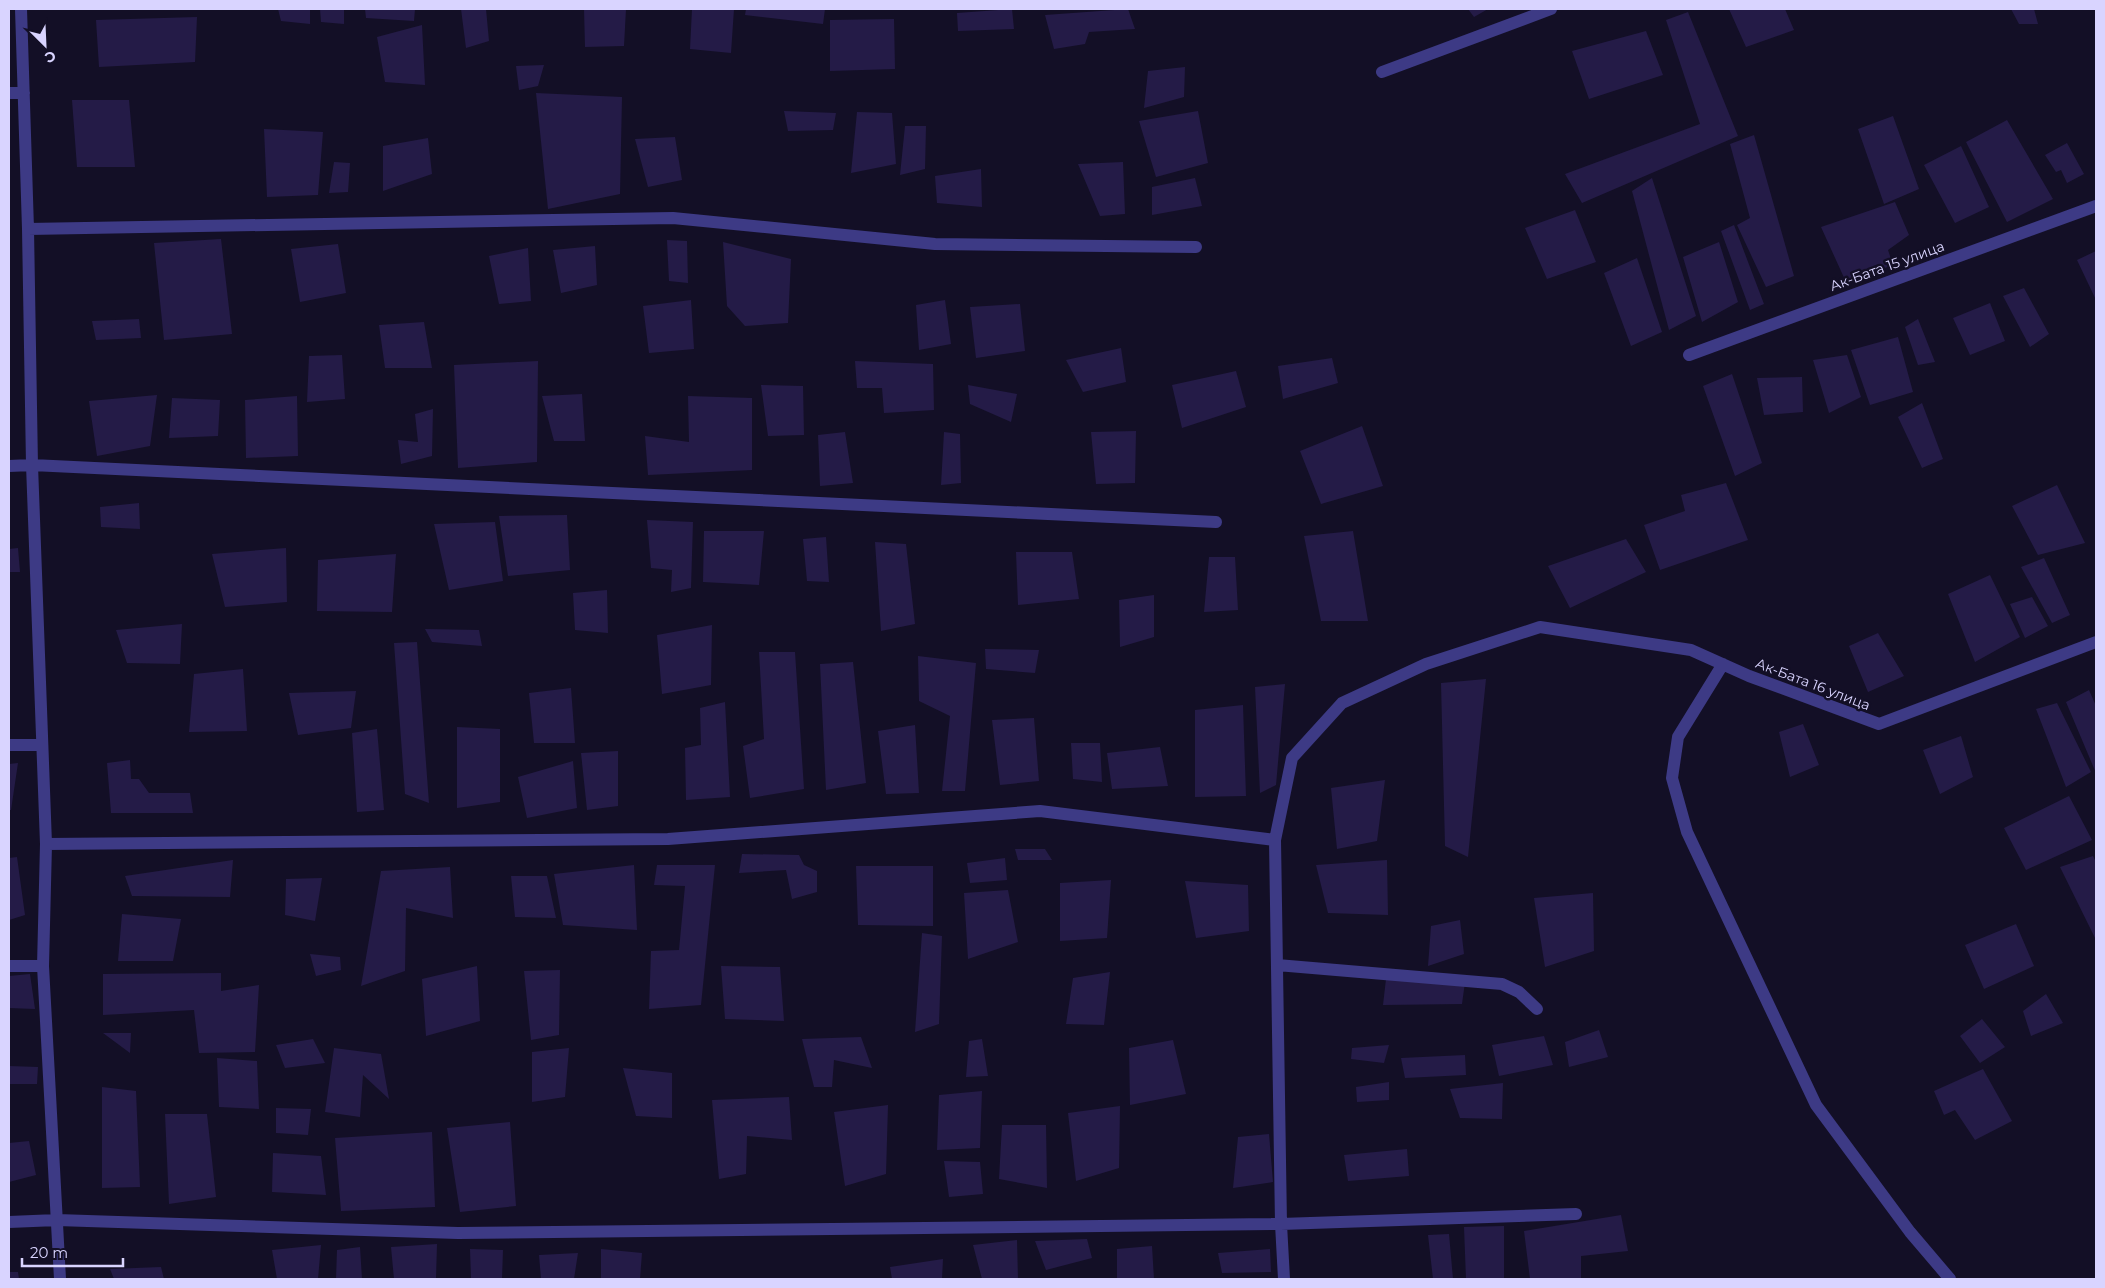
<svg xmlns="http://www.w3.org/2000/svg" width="2105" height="1288" font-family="Montserrat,sans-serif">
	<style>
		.building { fill: #241b47 }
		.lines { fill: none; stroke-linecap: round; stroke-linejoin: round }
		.minor { stroke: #3d3a85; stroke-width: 12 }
		.labels { text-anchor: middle; stroke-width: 5; stroke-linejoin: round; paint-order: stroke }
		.street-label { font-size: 14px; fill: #d9d4ff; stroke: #130f26 }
	</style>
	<rect width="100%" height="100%" fill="#130f26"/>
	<path class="building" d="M 278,9 L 310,9 L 310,24 L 281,21 Z
		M 320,9 L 344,9 L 344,24 L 321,22 Z
		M 365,9 L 415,9 L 414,21 L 366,18 Z
		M 461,9 L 486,9 L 489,41 L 466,48 Z
		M 584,9 L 626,9 L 624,46 L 585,47 Z
		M 692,9 L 734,9 L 731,53 L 690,49 Z
		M 746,9 L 825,9 L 823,24 L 745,15 Z
		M 1012,9 L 1014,29 L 958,31 L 957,13 Z
		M 1128,9 L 1135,29 L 1089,32 L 1085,44 L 1054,49 L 1045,15 Z
		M 1468,9 L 1488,9 L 1474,17 Z
		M 1729,9 L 1785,9 L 1794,30 L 1746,47 Z
		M 2011,9 L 2034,9 L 2038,24 L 2019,24 Z
		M 1688,12 L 1738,136 L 1582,203 L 1565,174 L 1700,124 L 1666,20 Z
		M 197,17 L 195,62 L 99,67 L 96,20 Z
		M 894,19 L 895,69 L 830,71 L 830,20 Z
		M 422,25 L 425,85 L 385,82 L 377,37 Z
		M 1646,31 L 1663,75 L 1589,99 L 1572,51 Z
		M 544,65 L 538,86 L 519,90 L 516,66 Z
		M 1185,67 L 1184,97 L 1144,108 L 1148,71 Z
		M 536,93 L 622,97 L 620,194 L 548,209 Z
		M 72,100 L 129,100 L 135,167 L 77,167 Z
		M 784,111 L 836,113 L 833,130 L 788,131 Z
		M 1198,111 L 1208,163 L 1156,177 L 1139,121 Z
		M 857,112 L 892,113 L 896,164 L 851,173 Z
		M 1893,116 L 1919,189 L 1884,204 L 1858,129 Z
		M 2007,120 L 2053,199 L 2007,222 L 1966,142 Z
		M 905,126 L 926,126 L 925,169 L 900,175 Z
		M 264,129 L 323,132 L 318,195 L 267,197 Z
		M 1754,135 L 1794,276 L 1766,287 L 1737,225 L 1750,218 L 1730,144 Z
		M 675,137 L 682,180 L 648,187 L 635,139 Z
		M 428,138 L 432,174 L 383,191 L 383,146 Z
		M 2067,143 L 2084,174 L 2067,183 L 2061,170 L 2056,172 L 2045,155 Z
		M 1961,146 L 1989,207 L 1955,223 L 1924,165 Z
		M 334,162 L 350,163 L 348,192 L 329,193 Z
		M 1123,162 L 1125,214 L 1100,216 L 1078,164 Z
		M 981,169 L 982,207 L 937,203 L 935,176 Z
		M 1195,178 L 1202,206 L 1152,215 L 1152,187 Z
		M 1652,178 L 1696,316 L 1669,330 L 1632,191 Z
		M 1895,202 L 1909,235 L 1888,250 L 1893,265 L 1846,282 L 1821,227 Z
		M 1575,210 L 1596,262 L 1547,279 L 1525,228 Z
		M 1734,225 L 1764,304 L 1750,310 L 1721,231 Z
		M 221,239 L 232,334 L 164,340 L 154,243 Z
		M 667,240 L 687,241 L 688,283 L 669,281 Z
		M 723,242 L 791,259 L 788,323 L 745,326 L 727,306 Z
		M 1719,242 L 1738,302 L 1702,322 L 1683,257 Z
		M 338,244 L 346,293 L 300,302 L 291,249 Z
		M 595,246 L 597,285 L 561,293 L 553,250 Z
		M 528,248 L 531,301 L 499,304 L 489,256 Z
		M 2096,251 L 2096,300 L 2077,260 Z
		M 1637,258 L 1662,332 L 1631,346 L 1604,273 Z
		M 2024,288 L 2049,334 L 2030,347 L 2003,296 Z
		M 691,300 L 694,349 L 649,353 L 643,306 Z
		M 945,300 L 951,344 L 919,350 L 916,305 Z
		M 1990,303 L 2005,341 L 1970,355 L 1953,318 Z
		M 1020,304 L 1025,351 L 976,358 L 970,307 Z
		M 139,319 L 141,338 L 96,340 L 92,321 Z
		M 1918,319 L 1935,362 L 1918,365 L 1905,327 Z
		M 424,322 L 432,368 L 385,368 L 379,325 Z
		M 1898,337 L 1913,392 L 1870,405 L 1851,350 Z
		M 1121,348 L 1126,382 L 1083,392 L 1066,360 Z
		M 342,355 L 345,399 L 307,402 L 309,356 Z
		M 1847,355 L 1861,397 L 1829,413 L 1813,360 Z
		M 1332,358 L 1338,383 L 1283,399 L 1278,366 Z
		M 538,361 L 537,462 L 458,468 L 454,365 Z
		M 855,361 L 933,364 L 934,410 L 884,413 L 882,388 L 857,388 Z
		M 1236,371 L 1246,407 L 1182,428 L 1172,385 Z
		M 1732,374 L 1762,463 L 1735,476 L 1703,386 Z
		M 1802,377 L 1803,412 L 1764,415 L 1757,378 Z
		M 761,385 L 803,386 L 804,435 L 768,436 Z
		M 968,385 L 1017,394 L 1011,422 L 970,404 Z
		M 582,394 L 585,441 L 554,441 L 542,396 Z
		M 157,395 L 150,446 L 97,456 L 89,401 Z
		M 297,396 L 298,456 L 246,458 L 245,400 Z
		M 688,396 L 752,398 L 752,470 L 648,475 L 645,436 L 689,442 Z
		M 172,398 L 220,400 L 218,436 L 169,438 Z
		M 1922,403 L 1943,459 L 1922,468 L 1898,417 Z
		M 433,409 L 432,456 L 401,464 L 398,440 L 418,442 L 415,414 Z
		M 1362,426 L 1383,486 L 1321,504 L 1300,451 Z
		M 1136,431 L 1135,483 L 1096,484 L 1091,432 Z
		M 845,432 L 853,483 L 820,486 L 818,435 Z
		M 944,432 L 960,434 L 961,483 L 941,485 Z
		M 1726,483 L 1748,540 L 1660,570 L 1644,525 L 1685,511 L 1681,495 Z
		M 2057,485 L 2085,543 L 2038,555 L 2012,506 Z
		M 139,503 L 140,529 L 101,527 L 100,507 Z
		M 567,515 L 570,570 L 508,576 L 499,516 Z
		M 647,520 L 693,522 L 691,588 L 671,592 L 672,570 L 651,568 Z
		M 495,522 L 503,581 L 449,590 L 434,524 Z
		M 704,531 L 764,531 L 759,585 L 703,582 Z
		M 1353,531 L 1368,621 L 1321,621 L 1304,536 Z
		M 826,537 L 829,582 L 807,581 L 803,539 Z
		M 1626,539 L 1646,572 L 1570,608 L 1548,566 Z
		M 875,542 L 906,544 L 915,624 L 881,631 Z
		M 18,548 L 20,572 L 9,572 L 9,549 Z
		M 286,548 L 287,602 L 225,607 L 212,554 Z
		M 1016,552 L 1072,552 L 1079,599 L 1018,605 Z
		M 396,554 L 392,612 L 317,611 L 318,560 Z
		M 1209,557 L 1235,557 L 1238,610 L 1204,612 Z
		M 2044,558 L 2070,615 L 2052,623 L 2021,567 Z
		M 1990,575 L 2020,637 L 1975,662 L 1948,594 Z
		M 607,590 L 608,633 L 575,630 L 573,593 Z
		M 1154,595 L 1154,637 L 1120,647 L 1119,600 Z
		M 2032,597 L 2048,626 L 2025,638 L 2010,604 Z
		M 182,624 L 180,664 L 127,663 L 116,630 Z
		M 712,625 L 711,685 L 662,694 L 657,635 Z
		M 425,629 L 479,630 L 482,646 L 432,642 Z
		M 1878,633 L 1904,676 L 1868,692 L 1849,646 Z
		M 417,642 L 429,803 L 405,794 L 394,643 Z
		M 985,649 L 1039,650 L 1035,673 L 986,669 Z
		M 759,652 L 795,652 L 804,789 L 750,798 L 743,746 L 764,739 Z
		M 918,656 L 976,663 L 965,791 L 942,791 L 950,716 L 919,701 Z
		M 853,662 L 866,783 L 826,790 L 820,664 Z
		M 243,669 L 247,731 L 189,732 L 194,674 Z
		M 1486,679 L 1468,857 L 1445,846 L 1441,683 Z
		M 1285,684 L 1276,785 L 1260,793 L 1255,687 Z
		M 571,688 L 575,743 L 534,743 L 529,693 Z
		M 2089,690 L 2096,706 L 2096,773 L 2066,702 Z
		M 356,691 L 351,728 L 298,735 L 289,693 Z
		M 725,702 L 730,797 L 686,800 L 685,748 L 701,745 L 700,708 Z
		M 2057,703 L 2091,772 L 2066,787 L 2036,709 Z
		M 1243,705 L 1246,796 L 1195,797 L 1195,710 Z
		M 1034,718 L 1039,781 L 1000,785 L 992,720 Z
		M 1803,724 L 1819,765 L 1790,777 L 1779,732 Z
		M 915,725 L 919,793 L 886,794 L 878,731 Z
		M 457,727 L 500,729 L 500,802 L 457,808 Z
		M 377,729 L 384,810 L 357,812 L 352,733 Z
		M 1961,736 L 1973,777 L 1940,794 L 1923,750 Z
		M 1071,743 L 1100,743 L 1102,782 L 1073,779 Z
		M 1160,747 L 1168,786 L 1112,789 L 1107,753 Z
		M 618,751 L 618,806 L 587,810 L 581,753 Z
		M 130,760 L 131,779 L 139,779 L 149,793 L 190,793 L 193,813 L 111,813 L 107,763 Z
		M 573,761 L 577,808 L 527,818 L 518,777 Z
		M 18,763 L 11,810 L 9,810 L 9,764 Z
		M 1385,780 L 1377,841 L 1337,849 L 1331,788 Z
		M 2069,796 L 2092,840 L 2026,870 L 2004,828 Z
		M 1015,849 L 1045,849 L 1052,860 L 1018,860 Z
		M 742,854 L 799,855 L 804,865 L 817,871 L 817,892 L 792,899 L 786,870 L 739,873 Z
		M 2093,856 L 2096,862 L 2096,940 L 2060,867 Z
		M 17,857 L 25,915 L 9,920 L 9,858 Z
		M 1005,858 L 1007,880 L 970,883 L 967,863 Z
		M 233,860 L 230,897 L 132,896 L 125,876 Z
		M 1387,860 L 1388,915 L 1328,913 L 1316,865 Z
		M 634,865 L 637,930 L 563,925 L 554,874 Z
		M 657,865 L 715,865 L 701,1005 L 649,1009 L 651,951 L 679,950 L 685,886 L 654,885 Z
		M 856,866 L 933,866 L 933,926 L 858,925 Z
		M 450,867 L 453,918 L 406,908 L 405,971 L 361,986 L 381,871 Z
		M 511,876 L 547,876 L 556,918 L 515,917 Z
		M 322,878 L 315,921 L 285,915 L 286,879 Z
		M 1111,880 L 1107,938 L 1060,941 L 1060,883 Z
		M 1185,881 L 1248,885 L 1249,931 L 1196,938 Z
		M 1008,890 L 1018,942 L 968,959 L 964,893 Z
		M 1593,893 L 1594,951 L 1545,967 L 1534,898 Z
		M 122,914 L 181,919 L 173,961 L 118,961 Z
		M 1460,920 L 1464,954 L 1428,966 L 1431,926 Z
		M 2016,924 L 2034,966 L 1984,989 L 1965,945 Z
		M 922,933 L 942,936 L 939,1024 L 915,1032 Z
		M 310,954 L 340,957 L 341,970 L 316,976 Z
		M 477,966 L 480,1021 L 426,1036 L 422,979 Z
		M 721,966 L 780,967 L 784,1021 L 725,1019 Z
		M 560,970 L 559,1035 L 531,1040 L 524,971 Z
		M 1110,972 L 1104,1025 L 1066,1024 L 1073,978 Z
		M 221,973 L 221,991 L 259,985 L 255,1052 L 199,1053 L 194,1010 L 103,1015 L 103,974 Z
		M 30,974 L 35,1009 L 9,1008 L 9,976 Z
		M 1386,979 L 1465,982 L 1462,1004 L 1383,1005 Z
		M 2046,994 L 2063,1023 L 2031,1036 L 2023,1011 Z
		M 1982,1019 L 2005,1047 L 1980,1063 L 1960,1036 Z
		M 1599,1030 L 1608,1057 L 1569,1067 L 1565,1042 Z
		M 103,1033 L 131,1033 L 130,1053 Z
		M 1544,1036 L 1553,1065 L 1499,1076 L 1492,1045 Z
		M 861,1037 L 872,1068 L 834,1060 L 832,1087 L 814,1087 L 802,1039 Z
		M 313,1039 L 325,1063 L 285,1068 L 276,1045 Z
		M 982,1039 L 988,1076 L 966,1077 L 969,1041 Z
		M 1173,1040 L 1186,1094 L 1130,1105 L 1129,1048 Z
		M 1389,1045 L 1384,1063 L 1351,1059 L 1352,1048 Z
		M 334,1048 L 381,1054 L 389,1099 L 363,1075 L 360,1117 L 325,1112 Z
		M 569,1048 L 565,1097 L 532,1102 L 532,1052 Z
		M 1465,1055 L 1466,1075 L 1405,1078 L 1401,1058 Z
		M 217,1058 L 257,1061 L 259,1109 L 219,1107 Z
		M 9,1066 L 38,1067 L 37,1084 L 9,1084 Z
		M 623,1068 L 672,1073 L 672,1118 L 636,1116 Z
		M 1983,1069 L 2012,1121 L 1975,1140 L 1955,1110 L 1944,1115 L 1934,1091 Z
		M 1389,1082 L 1389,1100 L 1357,1102 L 1356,1087 Z
		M 1503,1083 L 1502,1119 L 1460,1118 L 1450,1089 Z
		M 102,1087 L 136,1091 L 140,1187 L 102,1188 Z
		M 982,1091 L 980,1148 L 937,1150 L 939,1095 Z
		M 789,1097 L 792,1140 L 747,1136 L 746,1174 L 719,1179 L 712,1100 Z
		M 888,1105 L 886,1174 L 845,1186 L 834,1112 Z
		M 1120,1106 L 1119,1168 L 1076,1181 L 1068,1113 Z
		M 276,1108 L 311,1109 L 308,1135 L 276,1133 Z
		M 165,1114 L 207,1114 L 216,1197 L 169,1204 Z
		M 510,1122 L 516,1206 L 460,1212 L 447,1128 Z
		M 1002,1125 L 1046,1125 L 1047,1188 L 999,1179 Z
		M 432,1132 L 435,1207 L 341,1211 L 335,1138 Z
		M 1269,1134 L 1273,1182 L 1233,1188 L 1238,1137 Z
		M 29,1141 L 36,1175 L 9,1182 L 9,1143 Z
		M 1407,1149 L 1409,1176 L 1348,1181 L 1344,1155 Z
		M 273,1153 L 321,1156 L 326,1195 L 272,1192 Z
		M 944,1161 L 980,1162 L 983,1194 L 949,1197 Z
		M 1621,1215 L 1628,1251 L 1581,1256 L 1581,1279 L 1530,1279 L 1524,1231 Z
		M 1504,1226 L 1504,1279 L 1466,1279 L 1464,1227 Z
		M 1449,1234 L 1453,1279 L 1433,1279 L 1428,1235 Z
		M 1087,1239 L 1092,1258 L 1046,1270 L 1035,1241 Z
		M 1017,1240 L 1018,1279 L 982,1279 L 973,1245 Z
		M 437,1244 L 436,1279 L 394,1279 L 391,1247 Z
		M 321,1245 L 318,1279 L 277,1279 L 272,1250 Z
		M 1152,1246 L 1154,1279 L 1117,1279 L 1117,1249 Z
		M 360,1247 L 362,1279 L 336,1279 L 337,1250 Z
		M 470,1249 L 503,1250 L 502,1279 L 471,1279 Z
		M 601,1249 L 642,1253 L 640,1279 L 601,1279 Z
		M 1270,1249 L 1271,1272 L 1222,1273 L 1218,1253 Z
		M 578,1253 L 574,1279 L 541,1279 L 539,1255 Z
		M 943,1259 L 942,1279 L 892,1279 L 890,1267 Z
		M 161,1267 L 164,1279 L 114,1279 L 110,1269 Z
		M 9,1272 L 18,1272 L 19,1279 L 9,1279 Z"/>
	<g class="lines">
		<path class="minor" d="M 21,9 L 28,229 L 32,465 L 46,844 L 43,966 L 60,1279
			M 1382,72 L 1551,9
			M 9,93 L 24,93
			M 28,229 L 673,218 L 935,244 L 1196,247
			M 1689,355 L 2096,206
			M 9,466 L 32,465 L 1216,522
			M 1723,664 L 1678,737 L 1672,778 L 1687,832 L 1816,1105 L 1910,1232 L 1950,1279
			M 9,745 L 42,745
			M 46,844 L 668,839 L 1040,811 L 1275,840
			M 1277,965 L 1502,984 L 1519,992 L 1537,1009
			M 9,966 L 43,966
			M 9,1222 L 57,1220 L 458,1233 L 1281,1224 L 1576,1214
			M 1284,1279 L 1281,1224 L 1275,840 L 1292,758 L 1342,703 L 1426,664 L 1540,627 L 1691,650 L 1749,676 L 1879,724 L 2096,642"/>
	</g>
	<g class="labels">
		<g class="street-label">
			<text transform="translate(1887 266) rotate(-20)" y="5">Ак-Бата 15 улица</text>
			<text transform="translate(1813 684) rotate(21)" y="5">Ак-Бата 16 улица</text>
		</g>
	</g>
	<rect width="2105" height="1288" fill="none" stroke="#d9d4ff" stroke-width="20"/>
	<g transform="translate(45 45) rotate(156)" stroke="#130f26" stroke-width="4" paint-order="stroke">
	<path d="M0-4L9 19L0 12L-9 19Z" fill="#d9d4ff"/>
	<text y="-8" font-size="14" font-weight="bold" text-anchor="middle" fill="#d9d4ff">С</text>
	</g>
	<path d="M22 1258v8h101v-8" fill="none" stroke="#d9d4ff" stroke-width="2.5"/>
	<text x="30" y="1258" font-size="15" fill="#d9d4ff" stroke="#130f26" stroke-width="4" paint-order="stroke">20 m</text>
</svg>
